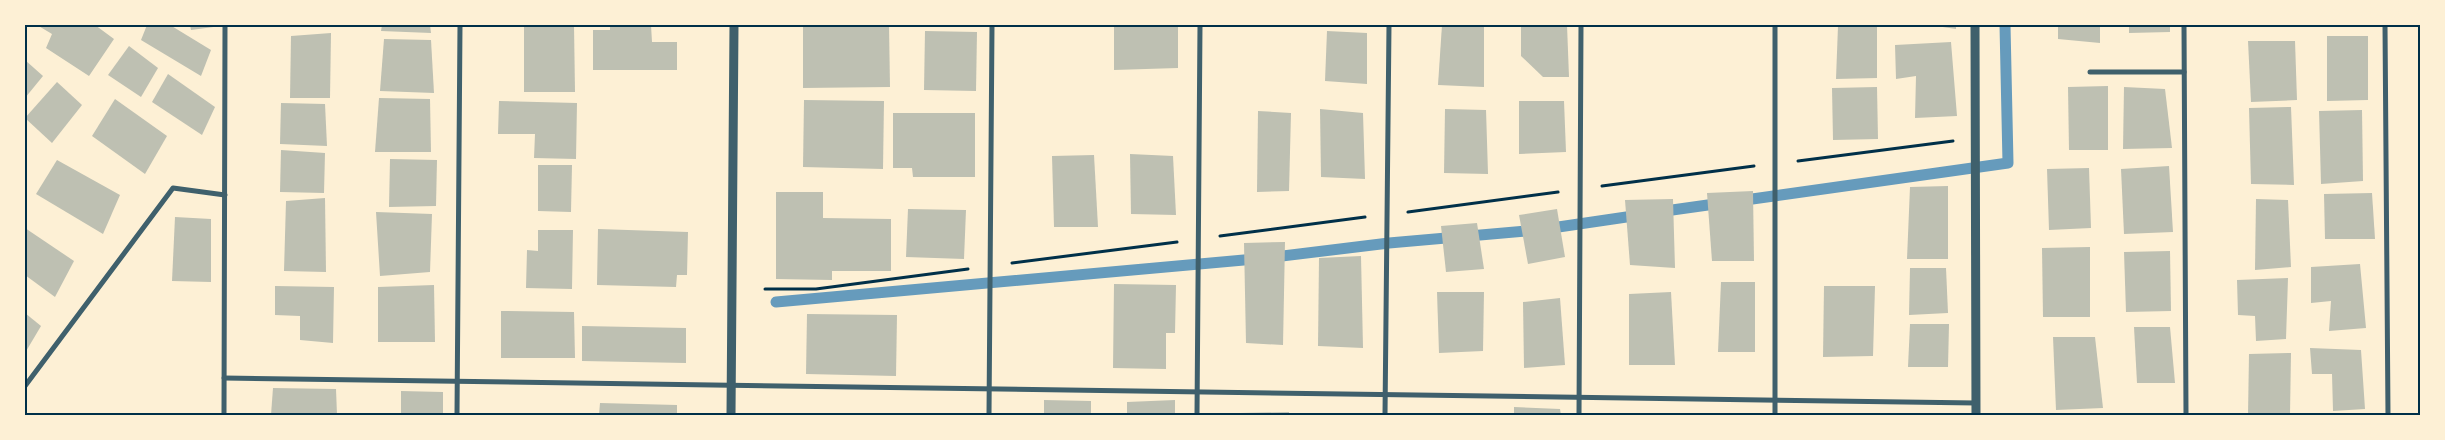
<svg xmlns="http://www.w3.org/2000/svg" width="2445" height="440" viewBox="0 0 2445 440" font-family="'Nunito Sans',sans-serif">
	<rect width="100%" height="100%" fill="#fdf0d5"/>
	<g fill="none" stroke-linecap="round" stroke-linejoin="round">
		<g stroke="#669bbc" stroke-width="11">
			<path d="M1738,201l270,-38 -3,-138"/>
			<path d="M1658,212l64,-9"/>
			<path d="M776,302l490,-44 123,-15 149,-13 102,-15"/>
		</g>
	</g>
	<g fill="#bec0b2">
		<path d="M37,25h58l19,14 -25,37 -43,-28 6,-14z"/>
		<path d="M147,25h23l41,25 -10,26 -60,-36z"/>
		<path d="M190,25h31v1l-30,4z"/>
		<path d="M382,25h48l1,8 -50,-2z"/>
		<path d="M524,25h50l1,67h-51z"/>
		<path d="M610,25h41l1,17h25v28h-84v-40h17z"/>
		<path d="M803,25h86l1,62 -87,1z"/>
		<path d="M1114,25h64v43l-64,2z"/>
		<path d="M1442,25h42v62l-46,-2z"/>
		<path d="M1521,25h46l2,52h-26l-22,-21z"/>
		<path d="M1936,25h20v4l-20,-3z"/>
		<path d="M2058,25h42v18l-42,-4z"/>
		<path d="M2129,25h41v7l-41,1z"/>
		<path d="M1838,26l39,1v51l-41,1z"/>
		<path d="M925,31l52,1 -1,59 -52,-1z"/>
		<path d="M1327,31l40,2v51l-42,-3z"/>
		<path d="M331,33l-1,65h-40l1,-62z"/>
		<path d="M2327,36h41v64l-41,1z"/>
		<path d="M384,39l47,1 3,53 -54,-2z"/>
		<path d="M2248,41h47l2,59 -46,2z"/>
		<path d="M1951,42l6,74 -42,2 1,-42 -20,3 -1,-34z"/>
		<path d="M129,46l29,22 -17,29 -33,-22z"/>
		<path d="M25,60l18,16 -18,22z"/>
		<path d="M168,74l47,33 -13,28 -50,-33z"/>
		<path d="M57,82l25,23 -30,38 -27,-25z"/>
		<path d="M2108,86v64h-39l-1,-63z"/>
		<path d="M1877,87l1,52 -45,1 -1,-52z"/>
		<path d="M2124,87l41,2 7,59 -49,1z"/>
		<path d="M379,98l51,1 1,53h-56z"/>
		<path d="M115,99l52,37 -22,38 -53,-38z"/>
		<path d="M804,100l80,1 -1,68 -80,-2z"/>
		<path d="M499,101l78,2 -1,56 -42,-1 1,-24h-37z"/>
		<path d="M1519,101h45l2,51 -47,2z"/>
		<path d="M281,103l44,1 2,42 -47,-2z"/>
		<path d="M2291,107l3,78 -43,-1 -2,-76z"/>
		<path d="M1320,109l43,4 2,66 -44,-2z"/>
		<path d="M1445,109l41,1 2,64 -44,-1z"/>
		<path d="M2362,110l1,71 -42,3 -2,-73z"/>
		<path d="M1258,111l33,2 -2,78 -32,1z"/>
		<path d="M893,113h82v64h-62l-1,-9h-19z"/>
		<path d="M281,150l44,3 -1,40 -44,-1z"/>
		<path d="M1130,154l43,2 3,59 -45,-1z"/>
		<path d="M1094,155l4,72h-44l-2,-71z"/>
		<path d="M390,159l47,1 -1,46 -47,1z"/>
		<path d="M57,160l63,35 -17,39 -67,-40z"/>
		<path d="M538,165h34l-1,47 -33,-1z"/>
		<path d="M2169,166l4,66 -49,2 -3,-65z"/>
		<path d="M2089,168l2,60 -42,2 -2,-61z"/>
		<path d="M1948,186v73h-41l3,-72z"/>
		<path d="M1753,191l1,70h-42l-5,-68z"/>
		<path d="M776,192h47v26l68,1v52h-59v9l-56,-1z"/>
		<path d="M2372,193l3,46h-50l-1,-45z"/>
		<path d="M325,198l1,74 -42,-1 2,-70z"/>
		<path d="M1673,199l2,69 -45,-3 -5,-65z"/>
		<path d="M2256,199l32,1 3,67 -36,3z"/>
		<path d="M908,209l58,1 -2,49 -58,-2z"/>
		<path d="M1557,209l8,48 -37,7 -9,-49z"/>
		<path d="M376,212l56,2 -2,58 -50,4z"/>
		<path d="M175,217l36,2v63l-39,-1z"/>
		<path d="M1477,223l7,46 -38,3 -5,-46z"/>
		<path d="M25,228l49,33 -19,36 -30,-22z"/>
		<path d="M598,229l90,3 -1,43h-10l-1,12 -79,-2z"/>
		<path d="M538,230h35l-1,59 -46,-1 1,-38 11,1z"/>
		<path d="M1285,242l-2,103 -37,-2 -2,-100z"/>
		<path d="M2090,247v70h-47l-1,-69z"/>
		<path d="M2170,251l1,60 -45,1 -2,-60z"/>
		<path d="M1361,256l2,92 -45,-2 1,-88z"/>
		<path d="M2360,264l6,64 -37,3 2,-30 -20,2v-36z"/>
		<path d="M1910,268h36l2,45 -39,2z"/>
		<path d="M2288,278l-2,61 -30,2 -1,-25 -17,-1 -1,-35z"/>
		<path d="M1721,282h34v70h-37z"/>
		<path d="M1114,284l62,1 -1,48h-9v36l-53,-1z"/>
		<path d="M434,285l1,57h-57v-55z"/>
		<path d="M275,286l59,1 -1,56 -33,-3v-24l-25,-1z"/>
		<path d="M1824,286h51l-2,70 -50,1z"/>
		<path d="M1437,292h47l-1,59 -44,2z"/>
		<path d="M1671,292l4,73h-46v-71z"/>
		<path d="M1560,298l5,67 -41,3 -1,-66z"/>
		<path d="M501,311l73,1 1,46h-74z"/>
		<path d="M25,313l16,13 -16,27z"/>
		<path d="M807,314l90,1 -1,61 -90,-2z"/>
		<path d="M1910,324h39l-1,43h-40z"/>
		<path d="M582,326l104,2v35l-104,-2z"/>
		<path d="M2134,327h36l5,56h-38z"/>
		<path d="M2053,337h42l8,71 -47,2z"/>
		<path d="M2310,348l51,2 4,59 -32,2 -1,-37h-20z"/>
		<path d="M2291,353l-1,61 -42,1 1,-61z"/>
		<path d="M273,388l63,1 1,26h-66z"/>
		<path d="M401,391l42,1v23h-42z"/>
		<path d="M1044,400l47,1v14h-47z"/>
		<path d="M1175,400v15h-48v-13z"/>
		<path d="M600,403l77,2v10h-78z"/>
		<path d="M1514,407l46,2 1,6h-47z"/>
		<path d="M1289,412v3h-49v-2z"/>
	</g>
	<g fill="none" stroke-linecap="round" stroke-linejoin="round">
		<g stroke="#003049" stroke-width="3">
			<path d="M1798,161l155,-20"/>
			<path d="M1602,186l152,-20"/>
			<path d="M1408,212l150,-20"/>
			<path d="M1220,236l145,-19"/>
			<path d="M1012,263l165,-21"/>
			<path d="M765,289h51l152,-20"/>
		</g>
		<g stroke="#3f606c" stroke-width="5">
			<path d="M1775,25v390"/>
			<path d="M2184,25l2,390"/>
			<path d="M2385,25l3,390"/>
			<path d="M2090,72h94"/>
			<path d="M224,378l1752,25"/>
			<path d="M25,386l148,-198 52,7"/>
			<path d="M224,415l1,-390"/>
			<path d="M457,415l3,-390"/>
			<path d="M989,415l3,-390"/>
			<path d="M1197,415l3,-390"/>
			<path d="M1385,415l4,-390"/>
			<path d="M1579,415l2,-390"/>
		</g>
		<g stroke="#3f606c" stroke-width="9">
			<path d="M1975,25l1,390"/>
			<path d="M731,415l3,-390"/>
		</g>
	</g>
	<rect width="2445" height="440" fill="none" stroke="#fdf0d5" stroke-width="52"/>
	<rect x="26" y="26" width="2393" height="388" fill="none" stroke="#003049" stroke-width="2"/>
</svg>
